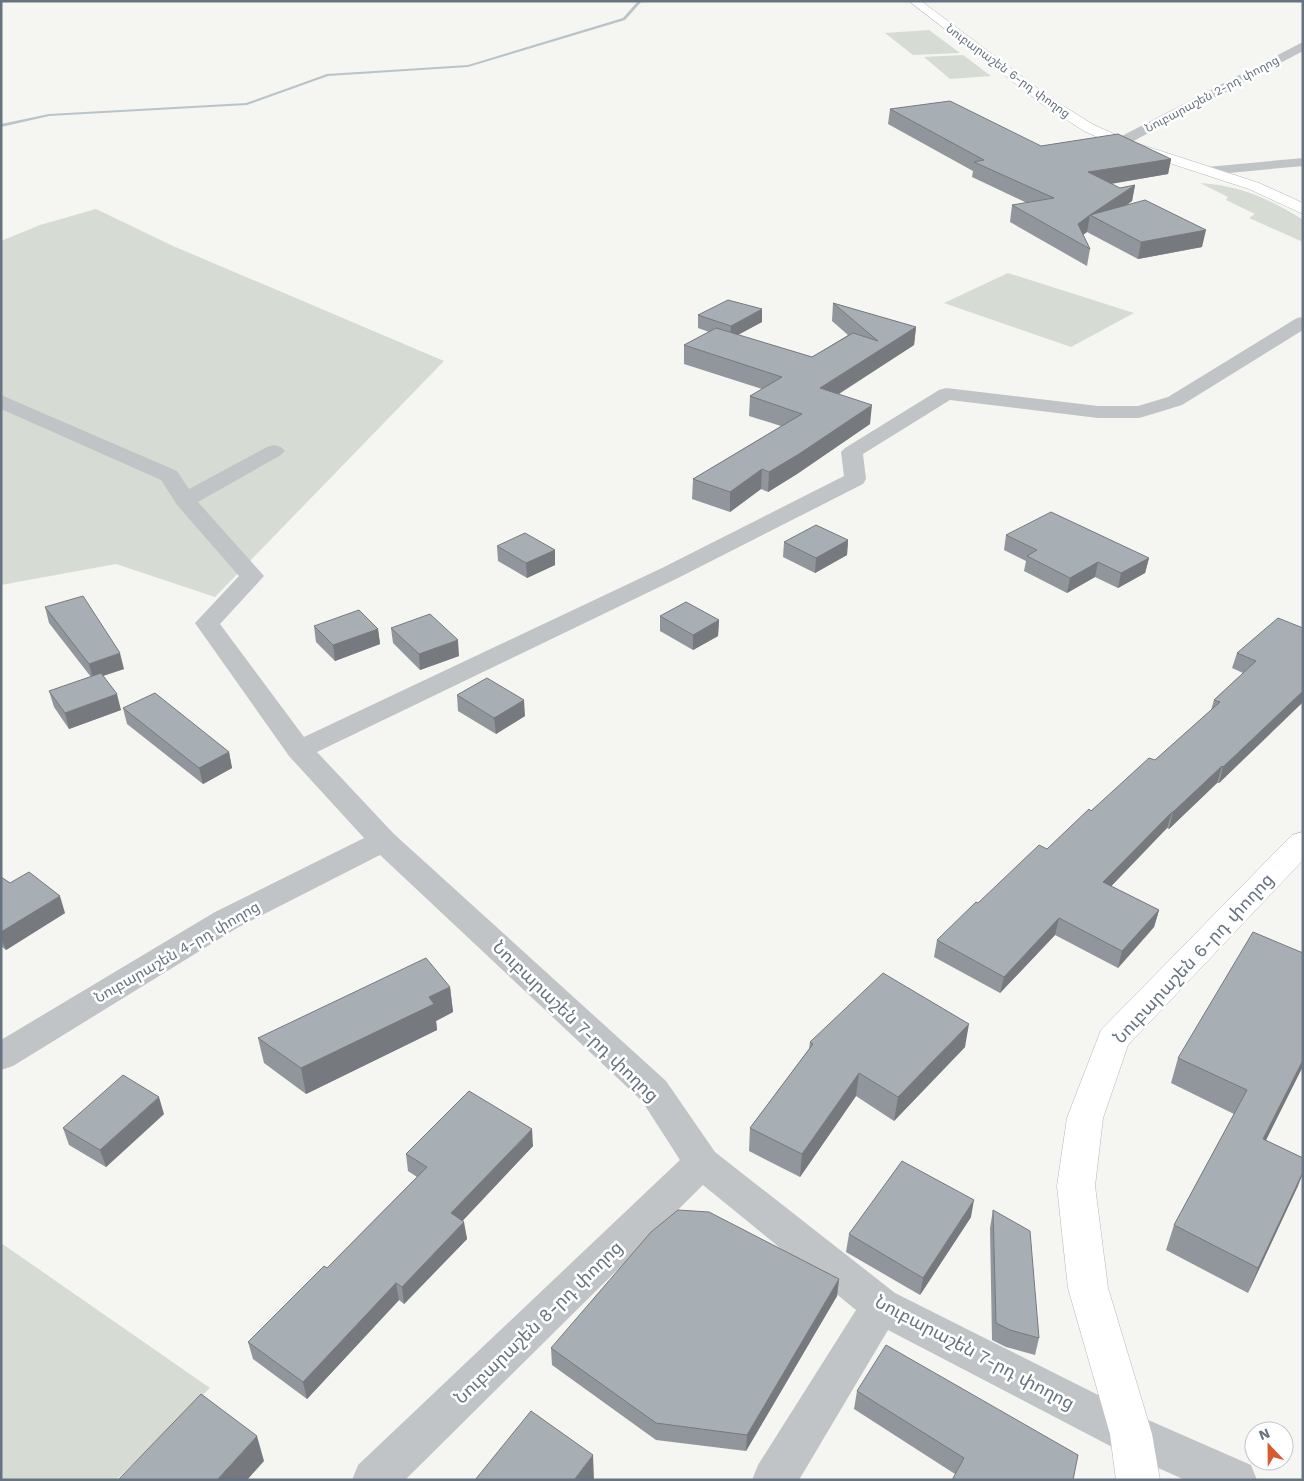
<svg xmlns="http://www.w3.org/2000/svg" width="1304" height="1481" viewBox="0 0 1304 1481" font-family="'Work Sans','Noto Sans Armenian',sans-serif">
	<rect width="100%" height="100%" fill="#f5f5f2"/>
	<g fill="#d6dcd3">
		<path d="M929,30l31,23 -47,2 -28,-22z"/>
		<path d="M963,55l28,21 -41,3 -26,-22z"/>
		<path d="M1200,183c41,3 68,15 103,37v22l-54,-24 6,-4 -29,-14 2,-3z"/>
		<path d="M96,209l77,37 271,115 -229,236 -99,-33 -115,21v-344l39,-16z"/>
		<path d="M1008,273l126,40 -63,34 -127,-44z"/>
		<path d="M1,1243l209,145 -94,92h-115z"/>
	</g>
	<g fill="none" stroke-linecap="round" stroke-linejoin="round">
		<path fill="#bac4c8" fill-rule="evenodd" d="M638,1h4l-17,19 -157,47 -140,9 -81,29 -198,11 -48,11v-3l48,-10 197,-11 81,-29 141,-9 155,-47z"/>
		<defs>
			<g id="major">
				<path d="M909,1h12l131,98 42,26 36,16 129,42 44,20v11l-54,-25 -129,-42 -36,-16 -42,-27z"/>
				<path d="M1303,832v28l-175,185 -25,73 -8,68 13,102 44,146 8,46h-44l-6,-46 -42,-146 -11,-102 10,-68 34,-88 191,-195z"/>
			</g>
		</defs>
		<use href="#major" stroke="#b4b7bb" stroke-width="1"/>
		<g fill="#c0c4c7" fill-rule="evenodd">
			<path d="M1303,42v9l-177,94h-10l-2,-3 2,-3z"/>
			<path d="M1303,158v8l-96,9 -5,-1 -2,-3 2,-3 5,-1z"/>
			<path d="M1303,317v13l-121,75 -36,11 -7,2h-41l-148,-18 -87,54 3,25 -3,5 -185,94 -361,174 77,82 272,247 49,71 180,141 251,126 105,46 6,15h-72l-69,-31 -228,-119 -89,150h-47l6,-15 98,-155 -153,-125 -298,295h-53l6,-15 322,-305 -38,-59 -262,-246 -143,73 -224,138 -12,4v-30l214,-128 149,-74 -75,-82 -94,-133 44,-47 -62,-71 -16,-25 -160,-71v-14l176,76 12,18 78,-42 7,-2 7,2 4,4 -4,4 -83,47 66,74 -44,48 84,113 358,-169 182,-92 -3,-24 4,-4 94,-58 7,-2 152,18h40l30,-9 129,-79z"/>
		</g>
		<use href="#major" fill="#fff" fill-rule="evenodd"/>
	</g>
	<g fill="#90969b">
		<path d="M890,109l151,37 130,13 -3,15 -57,10 9,4 15,-3 -3,16 -5,4 75,42 -64,12 -51,-27 -4,3 7,14 -3,17 -77,-44 2,-17 15,-2 -55,-26 1,-6 -85,-47z"/>
		<path d="M833,303l83,24 -2,18 -75,49 31,30 -73,50 -29,18 -7,-3 -31,23 -38,-13 1,-20 88,-53 -32,-10 1,-20 12,-7 -78,-25v-19l25,-13 -11,-4v-13l64,7 -24,13 74,22 36,-22 -16,-14z"/>
		<path d="M1006,535l143,23 -4,15 -27,15 -23,-11 -28,16 -43,-22 2,-10 -22,-11z"/>
		<path d="M848,540l-1,15 -32,18 -32,-16 1,-15z"/>
		<path d="M497,546l58,4v15l-28,13 -29,-17z"/>
		<path d="M45,607l79,62 -21,7 18,34 -52,19 -15,-22 -5,-16 42,-14 -42,-54z"/>
		<path d="M660,616l59,4 -1,16 -25,14 -33,-19z"/>
		<path d="M314,626l64,3 2,15 -45,17 -19,-19z"/>
		<path d="M391,628l68,28 -39,14 -27,-27z"/>
		<path d="M1303,628v74l-84,81h-2l-48,46 -2,-1 -56,58 48,24 -5,17 -36,41 -63,-33 -55,58 -66,-36 3,-17 110,-91 44,-38 64,-51 56,-50 3,-10 29,-27 -11,-5 5,-15z"/>
		<path d="M457,695l68,21 -29,18 -38,-23z"/>
		<path d="M123,708l106,44 3,16 -29,16 -76,-60z"/>
		<path d="M1,877l9,6 55,30 -59,37 -5,-4z"/>
		<path d="M1303,953v113l-37,74 37,18v16l-55,119 -82,-43 8,-25 60,-111 -63,-31 7,-25z"/>
		<path d="M450,987l3,25 -17,9 1,9 -131,64 -42,-31 -6,-25z"/>
		<path d="M810,1042l155,5 -71,74 -38,-25 -56,81 -51,-26 1,-23 59,-79z"/>
		<path d="M164,1114l-58,53 -37,-22 -6,-17z"/>
		<path d="M533,1146l-70,74 4,19 -63,65 -5,-4 -92,99 -54,-40 -5,-17 79,-74 90,-91 -9,-6 -2,-17z"/>
		<path d="M993,1210l46,128 -4,17 -29,-8 -14,-7 -2,-112z"/>
		<path d="M971,1217l-51,78 -74,-43 3,-18z"/>
		<path d="M839,1279l-2,17 -91,155 -90,-11 -104,-75 -1,-17z"/>
		<path d="M857,1391l216,89 -118,-6 -101,-65z"/>
	</g>
	<g fill="#767a7e">
		<path d="M1171,159l-3,15 -83,14 3,-16z"/>
		<path d="M1135,185l-3,16 -30,21 -12,-7z"/>
		<path d="M1090,215l-3,17 -12,8 3,-16z"/>
		<path d="M1206,230l-4,17 -64,12 3,-17z"/>
		<path d="M762,309v13l-32,17 1,-13z"/>
		<path d="M916,327l-2,18 -96,62 2,-19z"/>
		<path d="M872,405l-2,19 -73,50 -29,18 1,-20z"/>
		<path d="M762,469l-1,20 -31,23v-20z"/>
		<path d="M848,540l-1,15 -32,18 1,-15z"/>
		<path d="M555,550v15l-28,13 -1,-15z"/>
		<path d="M1149,558l-4,15 -27,15 3,-15z"/>
		<path d="M1098,562l-3,15 -28,16 3,-15z"/>
		<path d="M719,620l-1,16 -25,14v-15z"/>
		<path d="M378,629l2,15 -45,17 -2,-16z"/>
		<path d="M458,640l1,16 -39,14 -1,-16z"/>
		<path d="M120,653l4,16 -31,10 -4,-15z"/>
		<path d="M1303,691v11l-84,81 4,-16z"/>
		<path d="M117,694l4,16 -52,19 -4,-16z"/>
		<path d="M524,700l1,16 -29,18 -2,-16z"/>
		<path d="M229,752l3,16 -29,16 -4,-16z"/>
		<path d="M1222,766l-5,17 -48,46 4,-17z"/>
		<path d="M1172,812l-5,16 -68,71 4,-17z"/>
		<path d="M60,896l5,17 -59,37 -5,-12v-6z"/>
		<path d="M1159,910l-5,17 -36,41 4,-17z"/>
		<path d="M1059,918l-4,17 -55,58 4,-16z"/>
		<path d="M450,987l3,25 -17,9 1,9 -131,64 -5,-26 128,-71z"/>
		<path d="M969,1024l-4,23 -71,74 4,-24z"/>
		<path d="M1303,1060v6l-49,98 9,-25z"/>
		<path d="M859,1073l-3,23 -56,81 2,-23z"/>
		<path d="M159,1097l5,17 -58,53 -6,-17z"/>
		<path d="M532,1129l1,17 -79,84 -3,-17z"/>
		<path d="M1303,1172l-5,14 -50,107 10,-25z"/>
		<path d="M974,1200l-3,17 -51,78 3,-17z"/>
		<path d="M464,1222l3,17 -63,65 -2,-17z"/>
		<path d="M839,1279l-2,17 -91,155 1,-16z"/>
		<path d="M396,1283l3,17 -92,99 -4,-17z"/>
		<path d="M257,1436l7,25 -17,19h-30z"/>
		<path d="M593,1455l1,25h-20z"/>
	</g>
	<g fill="#a8afb4" stroke="#767a7e">
		<path d="M950,101l91,45 77,-12 53,25 -83,13 32,16 15,-3 -45,30 55,-15 61,30 -65,12 -51,-27 -12,9 12,25 -78,-44 42,-7 -80,-36 10,-2 -94,-51z"/>
		<path d="M728,300l34,9 -31,17 -33,-11z"/>
		<path d="M833,303l83,24 -96,61 52,17 -73,49 -30,18 -7,-3 -32,23 -37,-13 109,-65 -52,-18 32,-19 -98,-32 32,-17 96,29 41,-24 25,8z"/>
		<path d="M1051,512l98,46 -28,15 -23,-11 -28,16 -43,-22 10,-6 -31,-15z"/>
		<path d="M816,525l32,15 -32,18 -32,-16z"/>
		<path d="M525,533l30,17 -29,13 -29,-17z"/>
		<path d="M83,596l37,57 -31,11 -44,-57z"/>
		<path d="M686,602l33,18 -26,15 -33,-19z"/>
		<path d="M359,610l19,19 -45,16 -19,-19z"/>
		<path d="M430,614l28,26 -39,14 -28,-26z"/>
		<path d="M1278,618l25,10v63l-80,76 -1,-1 -49,46h-1l-69,70 56,28 -37,41 -63,-33 -55,59 -67,-37 39,-38 2,1 61,-58 8,4 42,-40 2,2 58,-53 6,2 65,-58 -6,-2 42,-39 -19,-8z"/>
		<path d="M101,673l16,21 -52,19 -16,-22z"/>
		<path d="M487,678l37,22 -30,18 -37,-23z"/>
		<path d="M155,693l74,59 -30,16 -76,-60z"/>
		<path d="M29,872l31,24 -59,36v-55l9,6z"/>
		<path d="M1253,932l50,21v107l-40,79 40,19v14l-45,96 -84,-43 73,-135 -69,-32z"/>
		<path d="M426,958l24,29 -21,10 5,7 -133,64 -43,-30z"/>
		<path d="M883,973l86,51 -71,73 -39,-24 -57,81 -52,-26 63,-84 -3,-2z"/>
		<path d="M123,1075l36,22 -59,53 -37,-22z"/>
		<path d="M469,1091l63,38 -81,84 13,9 -62,65 -6,-4 -93,99 -55,-40 76,-76 3,2 100,-101 -21,-13z"/>
		<path d="M902,1161l72,39 -51,78 -74,-44z"/>
		<path d="M678,1210l31,2 130,67 -92,156 -91,-12 -105,-75 100,-116z"/>
		<path d="M993,1210l37,21 9,107 -29,-8 -14,-7z"/>
		<path d="M886,1345l192,110 -5,25h-121l12,-22 -107,-67z"/>
		<path d="M201,1394l56,42 -40,44h-99z"/>
		<path d="M531,1411l62,44 -19,25h-99z"/>
	</g>
	<g text-anchor="middle" dominant-baseline="central" stroke-width="5" stroke-linejoin="round" paint-order="stroke">
		<g font-size="12" fill="#667481" stroke="#fff">
			<text transform="translate(1008 71) rotate(36)">Նուբարաշեն 6-րդ փողոց</text>
			<text transform="translate(1212 94) rotate(-28)">Նուբարաշեն 2-րդ փողոց</text>
		</g>
		<g font-size="15" fill="#667481" stroke="#fff">
			<text transform="translate(177 952) rotate(-30)">Նուբարաշեն 4-րդ փողոց</text>
		</g>
		<g font-size="18" fill="#667481" stroke="#fff">
			<text transform="translate(1193 958) rotate(-47)">Նուբարաշեն 6-րդ փողոց</text>
			<text transform="translate(576 1021) rotate(44)">Նուբարաշեն 7-րդ փողոց</text>
			<text transform="translate(538 1322) rotate(-44)">Նուբարաշեն 8-րդ փողոց</text>
			<text transform="translate(975 1352) rotate(28)">Նուբարաշեն 7-րդ փողոց</text>
		</g>
	</g>
	<rect width="1304" height="1481" fill="none" stroke="#667481" stroke-width="5"/>
	<g transform="translate(1269 1446) rotate(338)"><circle r="24" fill="#ffffff" stroke="#c2c7cd"/>
	<path d="M0-4L9 19L0 12L-9 19Z" fill="#d75b2f"/>
	<text y="-8" font-size="14" font-weight="bold" text-anchor="middle" fill="#667481">N</text>
	</g>
</svg>
